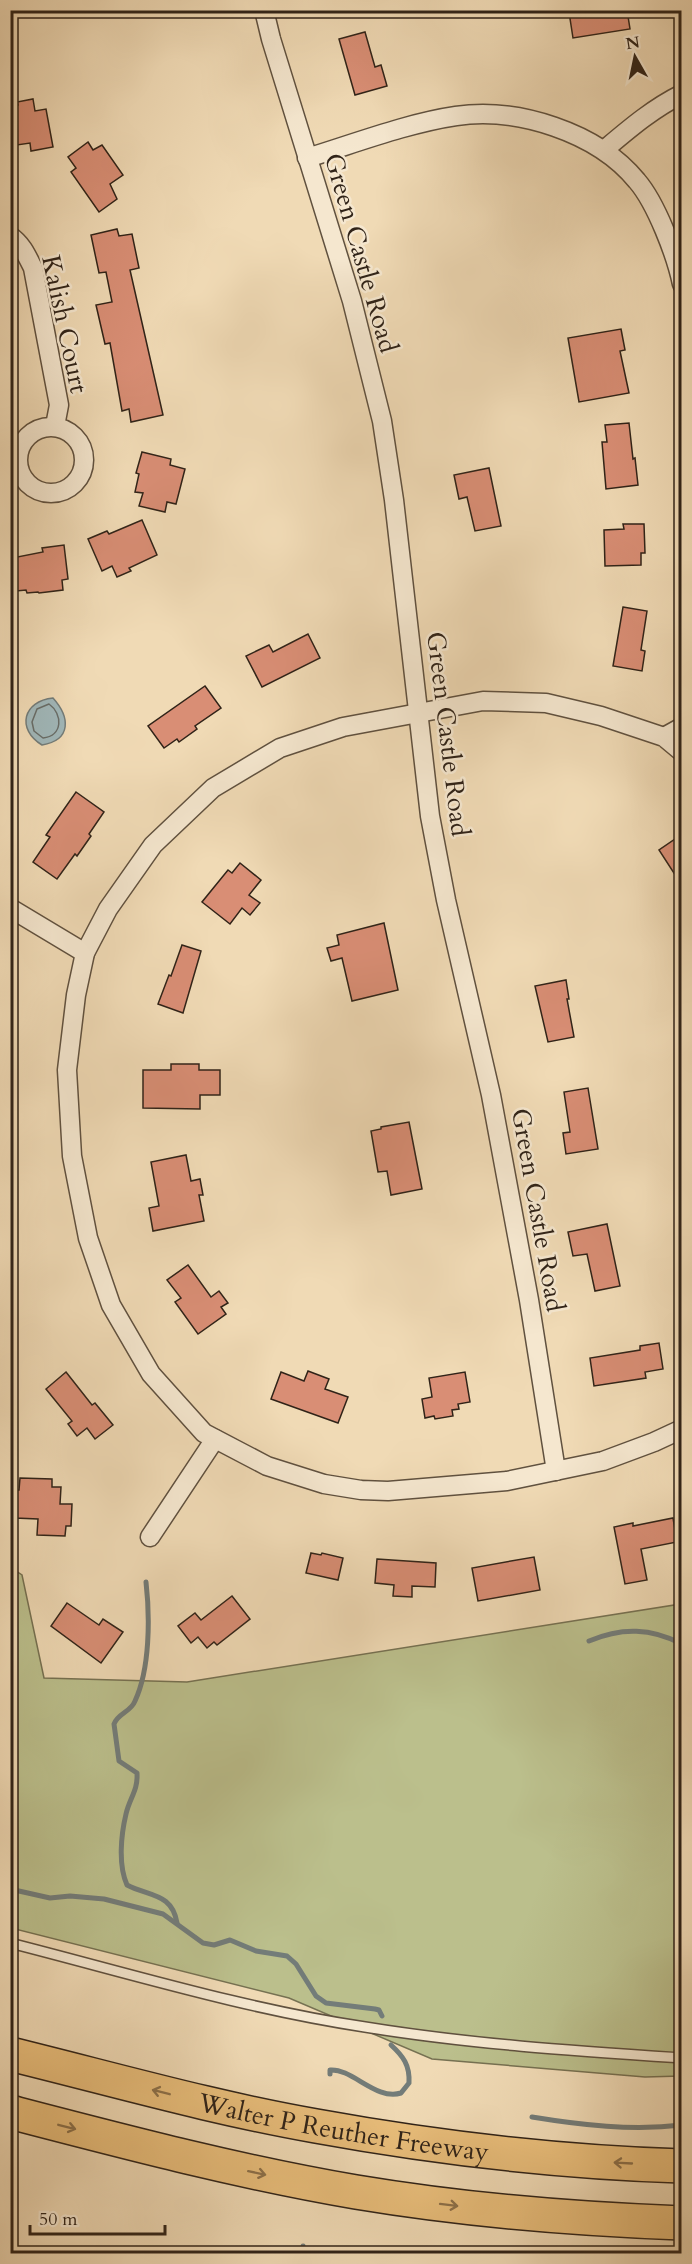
<svg xmlns="http://www.w3.org/2000/svg" width="692" height="2264" viewBox="0 0 692 2264" font-family="Cardo,serif">
	<rect width="100%" height="100%" fill="#f0dab5"/>
	<filter id="stains"><feTurbulence type="fractalNoise" baseFrequency=".00333" numOctaves="4"/><feColorMatrix values="0 0 0 0 .2 0 0 0 0 .09 0 0 0 0 .02 0 0 0 .5 -.17"/></filter>
	<radialGradient id="worn" r=".72"><stop offset=".6" stop-color="#630" stop-opacity="0"/><stop offset="1" stop-color="#630" stop-opacity=".3"/></radialGradient>
	<path fill="#bbbf8c" stroke="#767152" stroke-width="1.5" d="M10,1567l12,8 22,103 143,4 494,-78v472l-36,1 -213,-18 -143,-61 -278,-70z"/>
	<path fill="#a0b7b9" stroke="#737c79" stroke-width="1.5" d="M53,698c17,19 19,42 -11,47 -26,-16 -19,-44 11,-47z"/>
	<g fill="none" stroke-linecap="round" stroke-linejoin="round">
		<path stroke="#686d68" stroke-width="1.5" d="M49,704c14,10 14,32 -6,34l-9,-7 -2,-9 5,-13z"/>
		<g stroke="#737c79" stroke-width="5">
			<path d="M146,1582c4,35 4,87 -11,119 -4,11 -17,12 -21,23l5,37 18,12c1,18 -7,24 -11,41 -5,21 -8,51 1,71 23,12 45,8 50,38"/>
			<path d="M589,1641c33,-14 62,-13 93,3"/>
			<path d="M10,1889l40,9 20,-2 34,3 59,15 40,29 11,2 16,-5 26,11 31,5 9,8 20,32 10,7 49,6 4,1 3,6"/>
			<path d="M330,2074v-4c22,-2 46,31 71,23l8,-10c1,-18 -6,-27 -18,-38"/>
			<path d="M532,2117c49,8 100,14 150,8"/>
			<path d="M276,2254l5,-4 13,4"/>
			<path d="M302,2254l1,-8"/>
		</g>
	</g>
	<g fill="#d98e75" stroke="#302318" stroke-width="1.5">
		<path d="M581,10h46l3,19 -57,9 -4,-26z"/>
		<path d="M365,32l10,35 6,-2 6,21 -32,9 -16,-56z"/>
		<path d="M33,99l2,12 11,-2 7,38 -22,4 -1,-8 -20,3v-39l8,-2 -1,-3z"/>
		<path d="M88,142l5,8 9,-5 21,30 -13,9 7,15 -18,13 -28,-40 5,-4 -8,-11z"/>
		<path d="M117,229l2,7 13,-2 7,34 -9,2 33,145 -32,7 -2,-13 -7,2 -12,-68 -5,1 -9,-39 16,-3 -6,-30 -7,1 -8,-38z"/>
		<path d="M621,329l4,21 -5,1 9,42 -50,9 -11,-64z"/>
		<path d="M629,423l4,36 2,-1 3,27 -32,4 -4,-47h5l-2,-17z"/>
		<path d="M142,452l29,7 -1,6 15,4 -9,35 -9,-2 -2,10 -26,-6 4,-13 -8,-1 4,-18 -3,-1z"/>
		<path d="M489,468l12,58 -26,5 -8,-34 -8,2 -5,-24z"/>
		<path d="M142,520l15,35 -28,13 2,3 -14,6 -5,-11 -10,5 -14,-32 19,-8 2,3z"/>
		<path d="M623,524h21l1,29h-4v12l-36,1 -1,-36 20,-1z"/>
		<path d="M64,545l4,34 -6,1 1,10 -24,3 -1,-1 -11,1 -1,-3 -10,1 -4,-33 31,-6 -1,-4z"/>
		<path d="M623,607l24,4 -6,39 4,1 -3,20 -29,-5z"/>
		<path d="M308,634l12,24 -58,29 -16,-31 23,-11 4,7z"/>
		<path d="M205,686l16,22 -26,18 2,3 -18,13 -2,-3 -13,9 -16,-22z"/>
		<path d="M76,792l28,20 -15,22 2,2 -14,20 -2,-2 -18,25 -24,-17 17,-25 -4,-2z"/>
		<path d="M681,835v49l-22,-34z"/>
		<path d="M240,863l21,17 -12,15 11,8 -10,12 -8,-7 -12,16 -28,-22 26,-32 4,3z"/>
		<path d="M384,923l14,67 -46,11 -10,-43 -11,3 -4,-13 12,-3 -2,-10z"/>
		<path d="M182,945l19,6 -18,62 -25,-9 11,-29 2,1z"/>
		<path d="M566,980l3,19h-2l7,38 -26,5 -13,-56z"/>
		<path d="M171,1064h28v6h21v25h-20v14l-57,-1v-38h28z"/>
		<path d="M588,1088l10,61 -32,5 -3,-21 7,-1 -6,-40z"/>
		<path d="M409,1122l13,67 -31,6 -4,-24 -9,1 -7,-41 10,-2v-2z"/>
		<path d="M186,1155l5,26 9,-2 3,16h-4l5,26 -51,10 -4,-23 10,-2 -8,-44z"/>
		<path d="M607,1224l13,62 -25,5 -8,-37 -14,2 -5,-24z"/>
		<path d="M188,1265l23,32 8,-6 9,12 -7,4 5,7 -28,20 -23,-32 6,-4 -14,-18z"/>
		<path d="M659,1343l4,26 -18,3 1,6 -52,8 -4,-28 50,-8v-4z"/>
		<path d="M308,1371l21,8 -4,10 23,8 -10,26 -67,-24 10,-27 23,9z"/>
		<path d="M66,1372l26,33 3,-2 18,22 -18,14 -8,-11 -10,8 -9,-12 4,-3 -26,-32z"/>
		<path d="M465,1372l5,30 -12,2 1,5 -7,1 1,6 -18,3 -1,-3 -9,2 -3,-19 10,-2 -3,-19z"/>
		<path d="M20,1478l32,1v8h9l-1,17h12l-1,22h-5l-1,10 -28,-1 1,-16 -23,-1 1,-28h3z"/>
		<path d="M673,1518l4,24 -36,7 6,31 -22,4 -11,-57 19,-4v3z"/>
		<path d="M311,1553l10,2 1,-2 21,5 -5,22 -32,-7z"/>
		<path d="M534,1557l6,33 -62,11 -6,-33z"/>
		<path d="M377,1559l59,4 -1,24 -23,-1v11l-19,-1 1,-11 -19,-2z"/>
		<path d="M232,1596l18,23 -33,26 -3,-3 -7,6 -9,-11 -7,6 -13,-17 17,-13 6,7z"/>
		<path d="M67,1603l32,22 4,-6 20,13 -22,31 -50,-37z"/>
	</g>
	<g fill="none" stroke-linecap="round" stroke-linejoin="round">
		<defs>
			<path id="service" d="M10,1943c118,30 235,66 355,84 104,17 211,24 317,31"/>
			<g id="minor">
				<path d="M264,10l7,29 81,262 30,120 12,79 36,316 16,84 45,195 38,205 27,171"/>
				<path d="M604,150c25,-21 48,-41 78,-56"/>
				<path d="M307,158c46,-14 101,-35 149,-42 61,-9 141,16 181,65 19,22 39,74 45,103"/>
				<path d="M10,236c12,8 17,20 23,32l26,137 -4,21"/>
				<circle cx="51" cy="460" r="33"/>
				<path d="M664,737l18,-10"/>
				<path d="M682,752l-18,-15 -63,-21 -55,-13 -63,-2 -140,26 -63,21 -67,40 -60,57 -45,64 -23,44 -9,42 -9,75 5,86 16,82 23,67 40,69 53,59 63,33 57,18 37,6 27,1 119,-10 96,-20 51,-19 28,-13"/>
				<path d="M10,908l75,45"/>
				<path d="M150,1537l65,-98"/>
			</g>
			<g id="motorway">
				<path id="s1" d="M10,2054c102,25 203,54 306,72 121,22 243,36 366,40"/>
				<path d="M10,2112c115,30 229,60 346,80 108,18 217,27 326,31"/>
			</g>
		</defs>
		<use href="#service" stroke="#60513f" stroke-width="12"/>
		<use href="#minor" stroke="#60513f" stroke-width="21"/>
		<use href="#motorway" stroke="#302318" stroke-width="36"/>
		<use href="#service" stroke="#f5e7cf" stroke-width="9"/>
		<use href="#minor" stroke="#f5e7cf" stroke-width="18"/>
		<use href="#motorway" stroke="#e8bd7a" stroke-width="33"/>
	</g>
	<defs><path id="oneway-shaft" d="M-6 0H5M1.5-3L5.5 0L1.5 3" fill="none" stroke-width="1.6" stroke-linecap="round" stroke-linejoin="round" transform="scale(1.5)"/></defs>
	<g stroke="#8c7049">
		<use href="#oneway-shaft" transform="translate(161 2092) rotate(-166)"/>
		<use href="#oneway-shaft" transform="translate(67 2127) rotate(14)"/>
		<use href="#oneway-shaft" transform="translate(623 2163) rotate(-177)"/>
		<use href="#oneway-shaft" transform="translate(257 2173) rotate(12)"/>
		<use href="#oneway-shaft" transform="translate(449 2205) rotate(7)"/>
	</g>
	<g text-anchor="middle" dominant-baseline="central" stroke-width="5" stroke-linejoin="round" paint-order="stroke">
		<g font-size="26" fill="#302318" stroke="#f5e7cf">
			<text transform="translate(361 253) rotate(74)">Green Castle Road</text>
			<text transform="translate(65 324) rotate(78)">Kalish Court</text>
			<text transform="translate(448 734) rotate(83)">Green Castle Road</text>
			<text transform="translate(538 1210) rotate(80)">Green Castle Road</text>
			<text stroke="none"><textPath href="#s1" startOffset="342">Walter P Reuther Freeway</textPath></text>
		</g>
	</g>
	<rect width="692" height="2264" fill="none" stroke="#f0dab5" stroke-width="36"/>
	<rect x="12" y="12" width="668" height="2240" fill="none" stroke="#302318" stroke-width="3"/>
	<rect x="18" y="18" width="656" height="2228" fill="none" stroke="#302318" stroke-width="1.5"/>
	<g transform="translate(635 57) rotate(351)" stroke="#f5e7cf" stroke-width="4.5" paint-order="stroke">
	<path d="M0-4.5L10 22L0 15L-10 22Z" fill="#302318"/>
	<text y="-9" font-size="16" font-weight="bold" text-anchor="middle" fill="#302318">N</text>
	</g>
	<path d="M30 2225v9h135v-9" fill="none" stroke="#302318" stroke-width="3"/>
	<text x="39" y="2225" font-size="18" fill="#302318" stroke="#f5e7cf" stroke-width="4.5" paint-order="stroke">50 m</text>
	<rect width="100%" height="100%" filter="url(#stains)"/>
	<rect width="100%" height="100%" fill="url(#worn)"/>
</svg>
